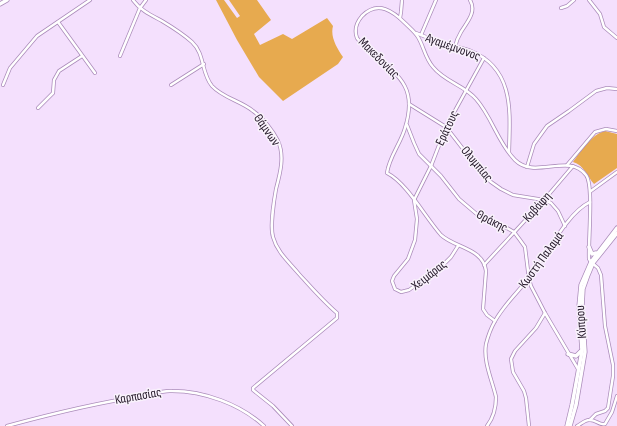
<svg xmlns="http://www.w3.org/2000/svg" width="617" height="426" viewBox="0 0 617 426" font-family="'Sofia Sans Condensed',sans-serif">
	<rect width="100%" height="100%" fill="#f4e0fd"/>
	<g fill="#e7aa4f">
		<path d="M216,0h8l13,18 3,-2 -11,-16h28l14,20 -17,14 6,11 23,-11 9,5 35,-21 6,8c-3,11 4,22 10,31l-5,7 -55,37 -24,-24 -22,-37z"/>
		<path d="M605,131l12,3v34l-23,16c-7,-8 -10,-19 -21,-22 8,-11 19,-28 32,-31z"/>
	</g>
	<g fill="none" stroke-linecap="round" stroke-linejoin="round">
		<defs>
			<g id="minor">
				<path d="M133,0c7,10 18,15 29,21 10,6 21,13 30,21 13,12 9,31 20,44 11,12 29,15 41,25 10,7 20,20 25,30 7,15 2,33 -2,48 -2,11 -6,38 -3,48 4,15 16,25 26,37 12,13 24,27 38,39v5l-84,70v2l20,16 19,20"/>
				<path d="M589,0l11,14 4,13 13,11"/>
				<path d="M561,8l6,-2 7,-6"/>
				<path d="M400,18l1,-6 1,-12"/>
				<path d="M58,22l37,51"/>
				<path d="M416,33c12,5 25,10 38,13 6,2 12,3 17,5 44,18 39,62 38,101"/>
				<path d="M421,35l15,-35"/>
				<path d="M455,47c1,-5 3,-10 6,-15 6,-10 16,-20 9,-32"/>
				<path d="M120,56l20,-48 6,-8"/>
				<path d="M3,85l7,-17 27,-32 53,-36"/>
				<path d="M171,85l33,-21"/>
				<path d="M409,104l37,23 35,45 10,10 10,7 12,6 31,5 7,3 7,8 7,15"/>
				<path d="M38,108l15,-15 1,-13 5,-9 23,-15"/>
				<path d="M407,125l7,18 5,11 22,22 18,23 20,17 10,6 18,6 7,4 6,8 5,7 4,32 2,7 14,27 33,56"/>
				<path d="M567,165l28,-33 11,-3 11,2"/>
				<path d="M527,167l7,-23 13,-18 22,-15 27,-20 11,-3 10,1"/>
				<path d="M591,191l26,-19"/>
				<path d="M458,246l-7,11 -10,10 -32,23 -8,2 -6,-3 -3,-8 2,-5 14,-17 7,-19 2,-21 -3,-19 17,-34 15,-39 38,-69"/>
				<path d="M484,265l60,-65 29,-34"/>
				<path d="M495,321l-8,-6 -4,-6 3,-38c-3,-23 -31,-23 -45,-36 -16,-18 -34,-52 -54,-62 2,-16 14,-30 18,-45 12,-38 -3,-50 -30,-73 -6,-5 -13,-10 -18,-17 -3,-8 -1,-15 5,-22 16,-16 31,-5 44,8 4,4 9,8 12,13 6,10 7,21 15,30 12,15 31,18 43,32 16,18 22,44 39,61 20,20 54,-8 71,15 8,10 2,67 3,84l2,3 7,6 3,7 4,51 8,39v11l-5,32 -3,3 -9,3 -6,6"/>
				<path d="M7,426c44,-12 89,-23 135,-30 10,-1 19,-6 30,-5 32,0 68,13 92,35"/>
				<path d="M487,426c7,-9 9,-18 9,-29 -4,-17 -13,-36 -10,-53 2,-8 5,-16 9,-23 10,-18 26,-32 38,-48 15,-20 34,-60 57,-71"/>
				<path d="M529,426l-3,-28 -2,-7 -11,-19 -2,-13 4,-8 21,-23 9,-15"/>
				<path d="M577,426c4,-2 8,-6 12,-6 7,-1 10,6 16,4l7,-12 5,-16"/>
			</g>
			<g id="major">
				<path d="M0,4l7,-4"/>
				<path d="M589,247l3,7 4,-1"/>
				<path d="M568,354l8,2 5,-5"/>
				<path d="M567,426l5,-21 10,-54 -3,-45 2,-21 10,-23 26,-34"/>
				<path d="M570,426l6,-21 9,-53 -3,-45 1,-18 5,-14 5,-12 24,-30"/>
			</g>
		</defs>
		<use href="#minor" stroke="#ab8cba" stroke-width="4"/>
		<use href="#major" stroke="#ab8cba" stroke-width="5"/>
		<use href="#minor" stroke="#fff" stroke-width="2.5"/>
		<use href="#major" stroke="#fff" stroke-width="3.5"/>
	</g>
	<g text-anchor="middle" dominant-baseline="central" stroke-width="3" stroke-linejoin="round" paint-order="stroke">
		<g font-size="13" fill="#221627" stroke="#f9f2fc">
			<text transform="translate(453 47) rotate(20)">Αγαμέμνονος</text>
			<text transform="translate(379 58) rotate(45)">Μακεδονίας</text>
			<text transform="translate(447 128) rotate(-65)">Εράτους</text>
			<text transform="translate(267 130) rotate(55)">Θάμνων</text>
			<text transform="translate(477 164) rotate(50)">Ολυμπίας</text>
			<text transform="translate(537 207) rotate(-48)">Καβάφη</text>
			<text transform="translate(492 221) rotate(27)">Θράκης</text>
			<text transform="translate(541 260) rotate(-54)">Κωστή Παλαμά</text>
			<text transform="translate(429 275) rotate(-38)">Χειμάρας</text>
			<text transform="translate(581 322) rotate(-94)">Κύπρου</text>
			<text transform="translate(138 396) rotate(-10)">Καρπασίας</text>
		</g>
	</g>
</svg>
